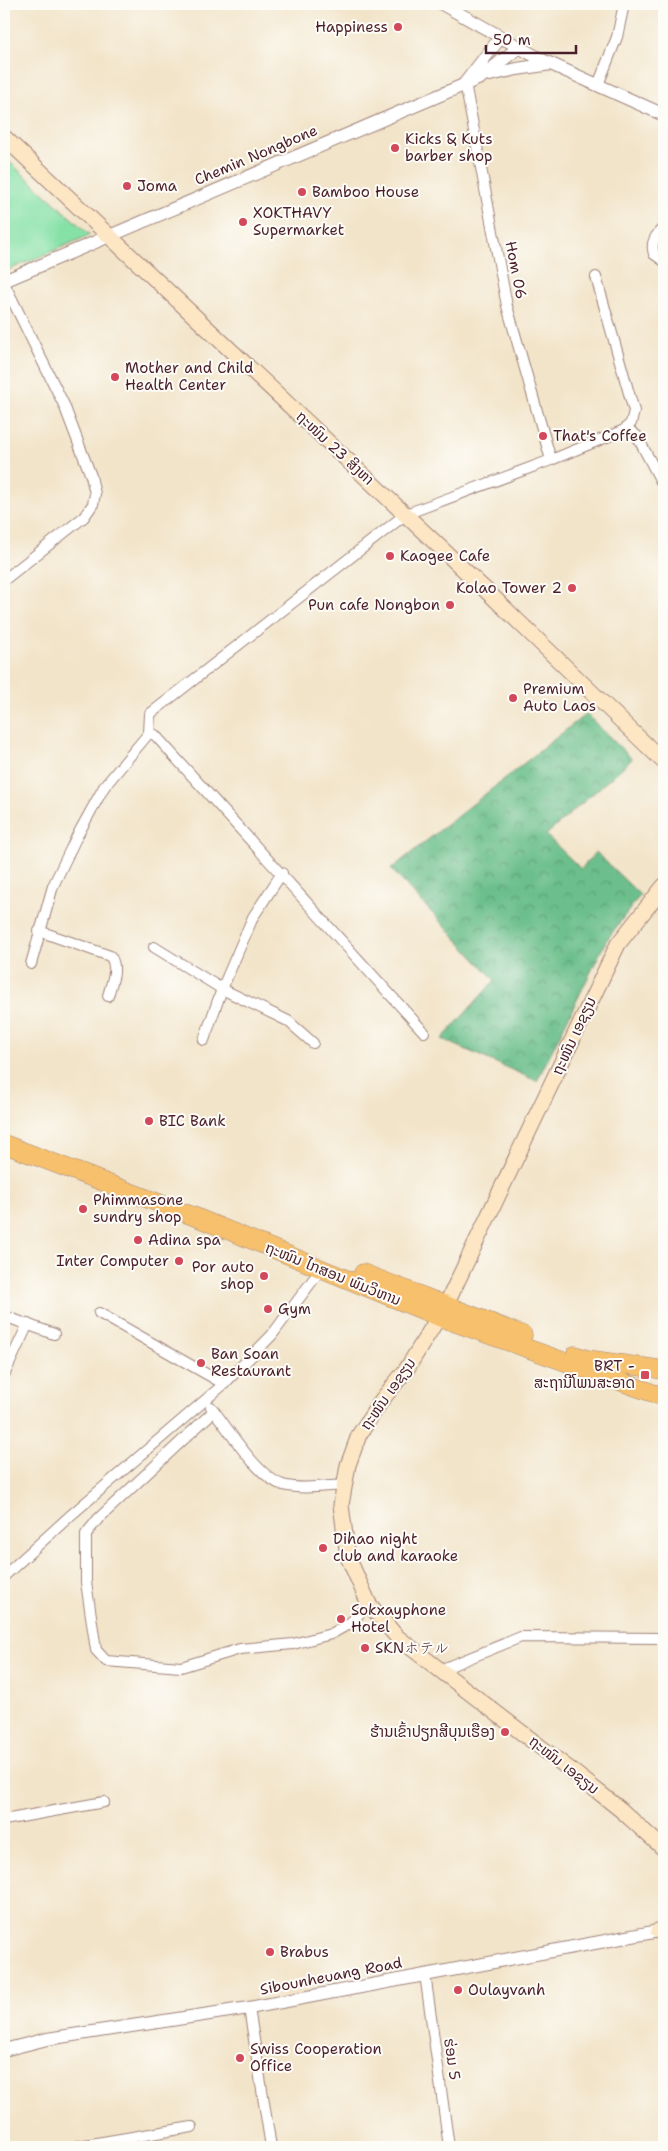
<svg xmlns="http://www.w3.org/2000/svg" width="668" height="2151" viewBox="0 0 668 2151" font-family="'Shantell Sans','Klee One','Noto Sans Lao',sans-serif">
	<defs>
		<pattern id="forest-crowns" width="20" height="18" patternUnits="userSpaceOnUse" patternTransform="scale(1.25)"><rect width="20" height="18" fill="#6cbf8c"/><path d="M2 6a3 3 0 1 1 6 0M12 15a3 3 0 1 1 6 0" fill="none" stroke="#5b9b73"/></pattern>
	</defs>
	<rect width="100%" height="100%" fill="#fdfcf7"/>
	<filter id="ink" filterUnits="userSpaceOnUse"><feTurbulence type="fractalNoise" baseFrequency=".02" numOctaves="2"/><feDisplacementMap in="SourceGraphic" scale="10" xChannelSelector="R" yChannelSelector="G"/><feConvolveMatrix kernelMatrix="1 2 1 2 8 2 1 2 1" color-interpolation-filters="sRGB"/></filter>
	<filter id="wash" filterUnits="userSpaceOnUse"><feTurbulence type="fractalNoise" baseFrequency=".0096" numOctaves="4" result="noise"/><feDisplacementMap in="SourceGraphic" scale="20" xChannelSelector="R" yChannelSelector="G"/><feGaussianBlur stdDeviation="1.12" result="paint"/><feColorMatrix in="noise" values="0 0 0 0 0 0 0 0 0 0 0 0 0 0 0 0 0 1.4 0 .05"/><feComposite in="paint" operator="in"/></filter>
	<g filter="url(#wash)">
		<rect width="100%" height="100%" fill="#f2e4c9"/>
		<path fill="#86e1a7" stroke="#688069" d="M4,157l86,78 -86,37z"/>
		<path fill="url(#forest-crowns)" stroke="#5b6f5c" d="M586,714l46,45 -86,76 35,34 15,-17 44,43 -34,46 -69,140 -95,-42 53,-59 -104,-111z"/>
	</g>
	<g filter="url(#ink)">
		<g fill="none" stroke-linecap="round" stroke-linejoin="round">
			<defs>
				<g id="minor">
					<path d="M465,83l42,223 44,154"/>
					<path d="M598,85l19,-48 7,-33"/>
					<path d="M664,227c-8,8 -14,15 -10,27l10,7"/>
					<path d="M4,283l60,122 27,71 4,18 -2,10 -9,13 -80,63"/>
					<path d="M624,430l6,1 7,5 27,51"/>
					<path d="M149,733l6,2 269,297"/>
					<path d="M39,931l71,25c9,11 1,28 -2,40"/>
					<path d="M154,947l68,42 66,32 25,22"/>
					<path d="M31,964l22,-78 23,-48 28,-51 45,-54 1,-19 256,-200 145,-54 73,-30 7,-7 3,-12 -38,-134"/>
					<path d="M204,1040l18,-51 31,-72 29,-44"/>
					<path d="M99,1313l125,71"/>
					<path d="M4,1316l50,18"/>
					<path d="M4,1375l24,-51"/>
					<path d="M211,1407c17,21 46,70 72,78 19,5 42,1 62,0"/>
					<path d="M214,1411l-116,108 -12,15v48l10,68 10,11 75,6 59,-18 53,-5 38,-10 18,-10 20,-20"/>
					<path d="M4,1576l67,-61 153,-131 48,-49 49,-66"/>
					<path d="M440,1670l81,-33 143,1"/>
					<path d="M4,1820l100,-18"/>
					<path d="M425,1974l24,173"/>
					<path d="M249,2008l22,139"/>
					<path d="M73,2147l119,-20"/>
				</g>
				<g id="tertiary">
					<path d="M442,4l100,56 122,55"/>
					<path d="M490,75l27,-6 34,-5"/>
					<path d="M465,83l35,-45"/>
					<path d="M4,281l476,-203 38,-30"/>
					<path d="M4,2050l43,-11 202,-31 415,-78"/>
				</g>
				<g id="secondary">
					<path d="M4,137l490,461 170,164"/>
					<path d="M664,886l-46,58 -172,361 -40,65 -25,31 -22,34 -11,30 -7,40 7,52 21,47 28,33 184,141 40,32 43,39"/>
					<path d="M658,1931l6,-3"/>
				</g>
				<g id="trunk">
					<path d="M4,1144l194,74 241,99 225,80"/>
					<path d="M363,1273l160,62"/>
					<path d="M575,1355l12,4 77,11"/>
				</g>
			</defs>
			<use href="#minor" stroke="#9e827a" stroke-width="12"/>
			<use href="#tertiary" stroke="#9e827a" stroke-width="14"/>
			<use href="#secondary" stroke="#9e827a" stroke-width="17"/>
			<use href="#trunk" stroke="#9e827a" stroke-width="19"/>
			<use href="#minor" stroke="#fff" stroke-width="10"/>
			<use href="#tertiary" stroke="#fff" stroke-width="12"/>
			<use href="#secondary" stroke="#fce6c4" stroke-width="15"/>
			<use href="#trunk" stroke="#f7c06c" stroke-width="18"/>
		</g>
	</g>
	<g fill="#d1495b" stroke="#fdfcf7" stroke-width="2">
		<circle cx="398" cy="27" r="5"/>
		<circle cx="395" cy="148" r="5"/>
		<circle cx="127" cy="186" r="5"/>
		<circle cx="302" cy="192" r="5"/>
		<circle cx="243" cy="222" r="5"/>
		<circle cx="115" cy="377" r="5"/>
		<circle cx="543" cy="436" r="5"/>
		<circle cx="390" cy="556" r="5"/>
		<circle cx="572" cy="588" r="5"/>
		<circle cx="450" cy="605" r="5"/>
		<circle cx="513" cy="698" r="5"/>
		<circle cx="149" cy="1121" r="5"/>
		<circle cx="83" cy="1209" r="5"/>
		<circle cx="138" cy="1240" r="5"/>
		<circle cx="179" cy="1261" r="5"/>
		<circle cx="264" cy="1276" r="5"/>
		<circle cx="268" cy="1309" r="5"/>
		<circle cx="201" cy="1363" r="5"/>
		<rect x="640" y="1370" width="10" height="10" rx="2.5"/>
		<circle cx="323" cy="1548" r="5"/>
		<circle cx="341" cy="1619" r="5"/>
		<circle cx="365" cy="1648" r="5"/>
		<circle cx="505" cy="1732" r="5"/>
		<circle cx="270" cy="1952" r="5"/>
		<circle cx="458" cy="1990" r="5"/>
		<circle cx="240" cy="2058" r="5"/>
	</g>
	<g text-anchor="middle" dominant-baseline="central" stroke-width="4" stroke-linejoin="round" paint-order="stroke">
		<g font-size="15" fill="#4a1f2b" stroke="#fdfcf7" text-anchor="start">
			<text x="388" y="27" text-anchor="end">Happiness</text>
			<text x="405" y="139">Kicks &amp; Kuts<tspan x="405" dy="17">barber shop</tspan></text>
			<text x="137" y="186">Joma</text>
			<text x="312" y="192">Bamboo House</text>
			<text x="253" y="213">XOKTHAVY<tspan x="253" dy="17">Supermarket</tspan></text>
			<text x="125" y="368">Mother and Child<tspan x="125" dy="17">Health Center</tspan></text>
			<text x="553" y="436">That's Coffee</text>
			<text x="400" y="556">Kaogee Cafe</text>
			<text x="562" y="588" text-anchor="end">Kolao Tower 2</text>
			<text x="440" y="605" text-anchor="end">Pun cafe Nongbon</text>
			<text x="523" y="689">Premium<tspan x="523" dy="17">Auto Laos</tspan></text>
			<text x="159" y="1121">BIC Bank</text>
			<text x="93" y="1200">Phimmasone<tspan x="93" dy="17">sundry shop</tspan></text>
			<text x="148" y="1240">Adina spa</text>
			<text x="169" y="1261" text-anchor="end">Inter Computer</text>
			<text x="254" y="1267" text-anchor="end">Por auto<tspan x="254" dy="17">shop</tspan></text>
			<text x="278" y="1309">Gym</text>
			<text x="211" y="1354">Ban Soan<tspan x="211" dy="17">Restaurant</tspan></text>
			<text x="635" y="1366" text-anchor="end">BRT -<tspan x="635" dy="17">ສະຖານີໂພນສະອາດ</tspan></text>
			<text x="333" y="1539">Dihao night<tspan x="333" dy="17">club and karaoke</tspan></text>
			<text x="351" y="1610">Sokxayphone<tspan x="351" dy="17">Hotel</tspan></text>
			<text x="375" y="1648">SKNホテル</text>
			<text x="495" y="1732" text-anchor="end">ຮ້ານເຂົ້າປຽກສີບຸນເຮືອງ</text>
			<text x="280" y="1952">Brabus</text>
			<text x="468" y="1990">Oulayvanh</text>
			<text x="250" y="2049">Swiss Cooperation<tspan x="250" dy="17">Office</tspan></text>
		</g>
		<g font-size="15" fill="#4a1f2b" stroke="#fdfcf7">
			<text transform="translate(256 155) rotate(-23)">Chemin Nongbone</text>
			<text transform="translate(516 270) rotate(79)">Hom 06</text>
			<text transform="translate(335 448) rotate(43)">ຖະໜົນ 23 ສິງຫາ</text>
			<text transform="translate(574 1036) rotate(-65)">ຖະໜົນ ເອຊຽນ</text>
			<text transform="translate(333 1274) rotate(22)">ຖະໜົນ ໄກສອນ ພົມວິຫານ</text>
			<text transform="translate(388 1394) rotate(-55)">ຖະໜົນ ເອຊຽນ</text>
			<text transform="translate(564 1765) rotate(38)">ຖະໜົນ ເອຊຽນ</text>
			<text transform="translate(331 1976) rotate(-11)">Sibounheuang Road</text>
			<text transform="translate(452 2059) rotate(82)">ຮ່ອມ 5</text>
		</g>
	</g>
	<rect width="668" height="2151" fill="none" stroke="#fdfcf7" stroke-width="20"/>
	<path d="M486 45v8h90v-8" fill="none" stroke="#4a1f2b" stroke-width="2.5"/>
	<text x="493" y="45" font-size="15" fill="#4a1f2b" stroke="#fdfcf7" stroke-width="4" paint-order="stroke">50 m</text>
</svg>
